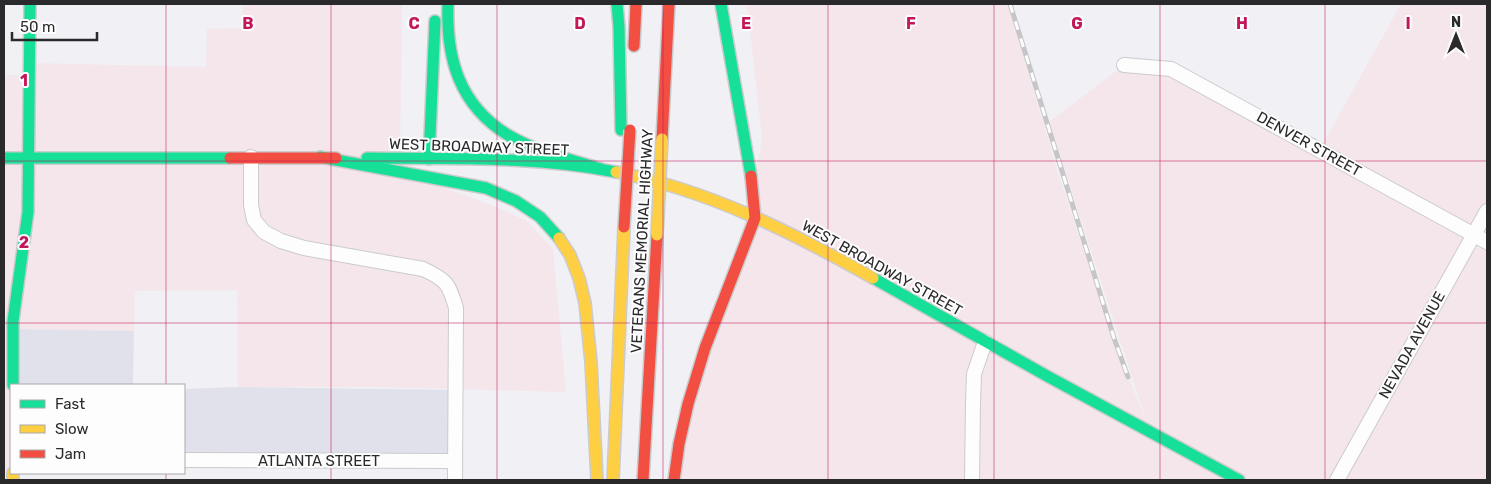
<svg xmlns="http://www.w3.org/2000/svg" width="1491" height="484" viewBox="0 0 1491 484" font-family="Rubik,sans-serif">
	<rect width="100%" height="100%" fill="#f0f0f5"/>
	<g fill="#f5e6eb">
		<path d="M243,4h159l-2,154 2,15 87,31 38,17 26,28 13,143 -191,-5h-137l-1,-97 -102,1 -1,40 -121,-2 -2,144 -7,7v-405h25v-12l177,4 1,-38 35,-1z"/>
		<path d="M747,4h261l50,169 59,177 30,73 -98,-301 75,-57 47,4 149,80 81,-145h86v476h-813l79,-290 9,-51z"/>
	</g>
	<g fill="#e0e1eb">
		<path d="M13,329l121,2 -1,54h-120z"/>
		<path d="M238,387l217,3v71l-271,-1v-71z"/>
	</g>
	<g fill="none" stroke-linecap="round" stroke-linejoin="round">
		<defs>
			<g id="street">
				<path d="M1124,65l47,4 316,173"/>
				<path d="M251,157v48l3,15 10,12 17,9 23,7 119,21c24,11 26,15 33,39l-1,172"/>
				<path d="M184,460l271,1"/>
				<path d="M972,480l1,-77 1,-29 11,-32"/>
				<path d="M1337,480l150,-269"/>
			</g>
			<g id="fast">
				<path d="M448,4c-2,54 11,101 60,131 28,17 62,24 93,34"/>
				<path d="M617,4l2,23 2,103"/>
				<path d="M721,4l30,172"/>
				<path d="M320,157l166,31 30,13 24,16 19,21"/>
				<path d="M4,158h226"/>
				<path d="M367,158c83,1 167,-2 249,14"/>
				<path d="M429,159l6,-138"/>
				<path d="M873,278l174,98 192,104"/>
				<path d="M13,385v-64l15,-109 2,-208"/>
			</g>
			<g id="slow">
				<path d="M616,172c92,18 176,60 257,106"/>
				<path d="M559,238l11,17 9,23 6,25 6,59 6,118"/>
				<path d="M13,473v7"/>
				<path d="M613,480l11,-253"/>
			</g>
			<g id="jam">
				<path d="M634,46l2,-42"/>
				<path d="M662,139l7,-135"/>
				<path d="M230,158h106"/>
				<path d="M643,480l14,-245"/>
				<path d="M674,480l5,-36 9,-40 17,-56 50,-130 -4,-42"/>
			</g>
		</defs>
		<use href="#street" stroke="#cbcbce" stroke-width="16"/>
		<use href="#fast" stroke="#cbcbce" stroke-width="14"/>
		<use href="#slow" stroke="#cbcbce" stroke-width="14"/>
		<use href="#jam" stroke="#cbcbce" stroke-width="14"/>
		<use href="#street" stroke="#fdfdfe" stroke-width="14"/>
		<use href="#fast" stroke="#16e098" stroke-width="11"/>
		<use href="#slow" stroke="#ffcf43" stroke-width="11"/>
		<use href="#jam" stroke="#f24e42" stroke-width="11"/>
		<defs>
			<path id="rail" d="M1010,4l104,334 14,39"/>
		</defs>
		<use href="#rail" stroke="#c6c6c8" stroke-width="5"/>
		<use href="#rail" stroke="#fdfdfe" stroke-width="3" stroke-dasharray="9" stroke-linecap="butt"/>
		<defs>
			<path id="slow-bridge" d="M657,235l5,-96"/>
			<path id="jam-bridge" d="M624,227l6,-97"/>
		</defs>
		<use href="#slow-bridge" stroke="#cbcbcd" stroke-width="14" stroke-linecap="butt"/>
		<use href="#jam-bridge" stroke="#cbcbcd" stroke-width="14" stroke-linecap="butt"/>
		<use href="#slow-bridge" stroke="#ffcf43" stroke-width="11"/>
		<use href="#jam-bridge" stroke="#f24e42" stroke-width="11"/>
	</g>
	<path fill="none" stroke="#c2185b" stroke-width="1" stroke-opacity="0.55" d="M166,4v381M331,4v476M497,4v476M663,4v476M828,4v476M994,4v476M1160,4v476M1325,4v476M4,161h1483M4,323h1483M166,473v7"/>
	<g text-anchor="middle" dominant-baseline="central" stroke-width="4" stroke-linejoin="round" paint-order="stroke">
		<g font-size="15" fill="#2a2a2d" stroke="#fdfdfe">
			<text transform="translate(1309 144) rotate(29)">DENVER STREET</text>
			<text transform="translate(479 147) rotate(2)">WEST BROADWAY STREET</text>
			<text transform="translate(642 241) rotate(-87)">VETERANS MEMORIAL HIGHWAY</text>
			<text transform="translate(882 268) rotate(29)">WEST BROADWAY STREET</text>
			<text transform="translate(1412 345) rotate(-61)">NEVADA AVENUE</text>
			<text x="319" y="461">ATLANTA STREET</text>
		</g>
	</g>
	<g font-size="16" text-anchor="middle" font-weight="bold" fill="#c2185b" stroke="#fdfdfe" stroke-width="4" stroke-linejoin="round" paint-order="stroke">
		<text x="248" y="29">B</text>
		<text x="414" y="29">C</text>
		<text x="580" y="29">D</text>
		<text x="746" y="29">E</text>
		<text x="911" y="29">F</text>
		<text x="1077" y="29">G</text>
		<text x="1242" y="29">H</text>
		<text x="1408" y="29">I</text>
		<text x="24" y="86">1</text>
		<text x="24" y="248">2</text>
	</g>
	<rect width="1491" height="484" fill="none" stroke="#2a2a2d" stroke-width="10"/>
	<rect x="10" y="384" width="175" height="90" fill="#fdfdfe" stroke="#a9a9aa"/>
	<rect x="20" y="400" width="25" height="8" fill="#16e098" stroke="#a9a9aa"/>
	<text x="55" y="409" font-size="15" fill="#2a2a2d">Fast</text>
	<rect x="20" y="425" width="25" height="8" fill="#ffcf43" stroke="#a9a9aa"/>
	<text x="55" y="434" font-size="15" fill="#2a2a2d">Slow</text>
	<rect x="20" y="450" width="25" height="8" fill="#f24e42" stroke="#a9a9aa"/>
	<text x="55" y="459" font-size="15" fill="#2a2a2d">Jam</text>
	<g transform="translate(1456 35)" stroke="#fdfdfe" stroke-width="4" paint-order="stroke">
	<path d="M0-4L9 19L0 12L-9 19Z" fill="#2a2a2d"/>
	<text y="-8" font-size="14" font-weight="bold" text-anchor="middle" fill="#2a2a2d">N</text>
	</g>
	<path d="M12 32v8h85v-8" fill="none" stroke="#2a2a2d" stroke-width="2.5"/>
	<text x="20" y="32" font-size="15" fill="#2a2a2d" stroke="#fdfdfe" stroke-width="4" paint-order="stroke">50 m</text>
</svg>
